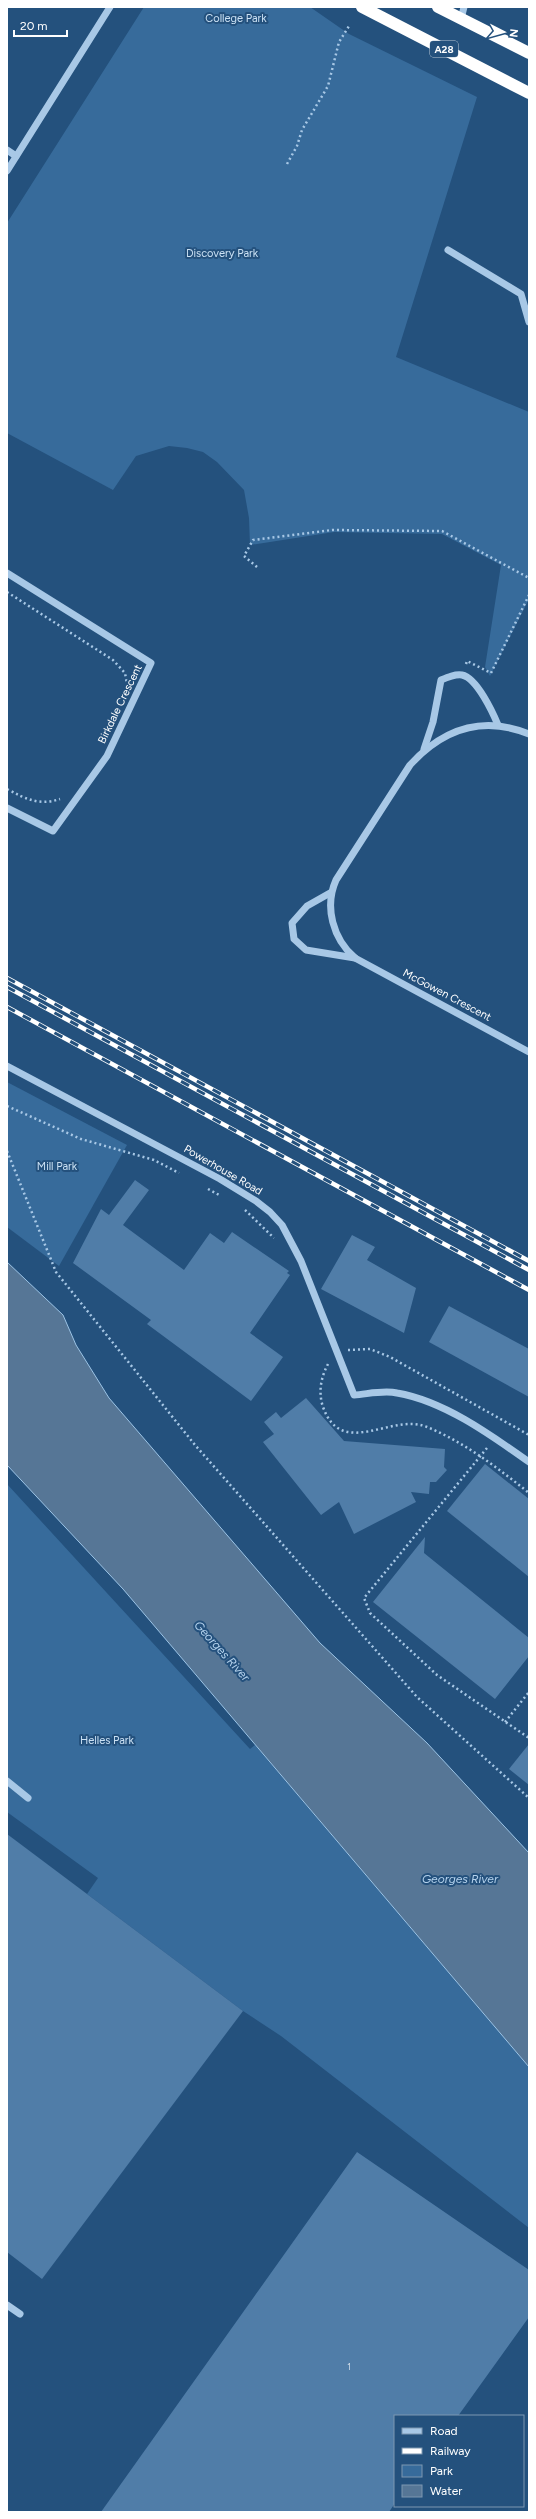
<svg xmlns="http://www.w3.org/2000/svg" width="536" height="2519" viewBox="0 0 536 2519" font-family="Figtree,sans-serif">
	<rect width="100%" height="100%" fill="#24517d"/>
	<g fill="#376b9b">
		<path d="M144,7h166l39,27 128,63 -81,260 133,55v187l-39,77 -5,-9 16,-102 -59,-31 -108,-2 -84,13 -1,-27 -5,-28 -27,-28 -14,-10 -16,-4 -18,-2 -33,10 -23,34 -106,-57v-210z"/>
		<path d="M7,1082l120,63 -68,121 -52,-39z"/>
		<path d="M7,1484l243,265 5,-4 274,322v161l-248,-192 -38,-25 -156,-117 11,-16 -91,-66z"/>
	</g>
	<path fill="#567696" stroke="#9cc4e6" d="M7,1262l56,53 13,30 33,53 211,245 107,100 102,110v214l-406,-478 -116,-124z"/>
	<g fill="#507da8">
		<path d="M135,1180l14,10 -26,35 61,45 26,-37 14,10 8,-11 57,39 -2,2 3,2 -40,58 33,24 -32,44 -104,-77 4,-4 -78,-57 28,-54 8,6z"/>
		<path d="M352,1235l23,12 -8,13 49,28 -12,45 -83,-44z"/>
		<path d="M449,1306l80,43v48l-100,-55z"/>
		<path d="M306,1398l38,43 101,8 -1,18 3,3 -11,12h-6l-1,12 -18,-2 5,10 -62,32 -15,-32 -18,13 -58,-73 11,-8 -10,-12 12,-10 5,6z"/>
		<path d="M485,1464l44,35v78l-82,-66z"/>
		<path d="M425,1537l-1,16 105,85v18l-34,43 -122,-97z"/>
		<path d="M529,1744v41l-20,-16z"/>
		<path d="M7,1834l236,177 -201,268 -35,-27z"/>
		<path d="M357,2152l172,118v47l-71,99h-63v87l-6,9h-288z"/>
	</g>
	<g fill="none" stroke-linecap="round" stroke-linejoin="round">
		<g stroke="#a8c8e6" stroke-width="2.5" stroke-dasharray="2 3" stroke-linecap="butt">
			<path d="M287,164l10,-18 5,-16 26,-44 11,-44 10,-16"/>
			<path d="M257,567l-13,-11 9,-16 79,-10 110,1 87,47"/>
			<path d="M7,592l106,68 12,13 2,11"/>
			<path d="M466,664l1,-3 24,12 38,-78"/>
			<path d="M7,789c19,10 32,17 53,10"/>
			<path d="M7,1106l74,33 73,21 25,13"/>
			<path d="M7,1151l49,121 139,173 222,252 112,101"/>
			<path d="M208,1189l13,7"/>
			<path d="M245,1210l29,28"/>
			<path d="M348,1350l22,-1 20,8 139,78"/>
			<path d="M328,1364c-7,13 -10,28 -5,43 19,53 69,5 104,20 37,15 71,41 102,66"/>
			<path d="M487,1448l-123,150 6,15 67,62 92,63"/>
			<path d="M505,1722l24,-30"/>
		</g>
		<g stroke="#a8c8e6" stroke-width="7">
			<path d="M461,19l3,-12"/>
			<path d="M7,150l9,6"/>
			<path d="M7,171l103,-164"/>
			<path d="M448,250l73,44 8,28"/>
			<path d="M7,573l144,90 -44,93 -54,75 -46,-23"/>
			<path d="M529,734c-47,-19 -86,-5 -119,31l-74,115c-12,27 -3,59 19,78l174,94"/>
			<path d="M424,749l9,-27 8,-42c7,-3 14,-6 21,-5 15,3 31,38 36,50"/>
			<path d="M330,893l-23,13 -15,17 2,16 12,11 49,8"/>
			<path d="M7,1066l213,113 36,22 14,11 12,13 19,36 53,134c14,-1 30,-5 43,-2 47,8 94,42 132,69"/>
			<path d="M7,1781l21,17"/>
			<path d="M7,2305l13,9"/>
		</g>
		<g stroke="#fff" stroke-width="12">
			<path d="M362,7l167,86"/>
			<path d="M438,7l91,46"/>
		</g>
		<defs>
			<g id="rail">
				<path d="M7,978l522,283"/>
				<path d="M7,987l522,283"/>
				<path d="M7,1007l522,283"/>
			</g>
		</defs>
		<use href="#rail" stroke="#fff" stroke-width="4.5"/>
		<use href="#rail" stroke="#24517d" stroke-width="3" stroke-dasharray="9" stroke-linecap="butt"/>
	</g>
	<g text-anchor="middle" dominant-baseline="central" stroke-width="4" stroke-linejoin="round" paint-order="stroke">
		<g font-size="9" fill="#d3dee9">
			<text x="349" y="2366">1</text>
		</g>
		<rect fill="#24517d" stroke="#bdcbd8" stroke-width="1" x="430" y="41" width="28" height="16" rx="3"/>
		<g font-size="10" font-weight="bold" fill="#fff">
			<text x="444" y="49">A28</text>
		</g>
		<g font-size="11" fill="#cbe1f4" stroke="#24517d">
			<text x="236" y="18">College Park</text>
			<text x="222" y="253">Discovery Park</text>
			<text x="57" y="1166">Mill Park</text>
			<text x="107" y="1740">Helles Park</text>
		</g>
		<g font-size="11" fill="#fff" stroke="#24517d">
			<text transform="translate(120 704) rotate(-64)">Birkdale Crescent</text>
			<text transform="translate(447 995) rotate(28)">McGowen Crescent</text>
			<text transform="translate(223 1170) rotate(30)">Powerhouse Road</text>
		</g>
		<g font-size="12" font-style="italic" fill="#b4d2ed" stroke="#24517d">
			<text transform="translate(222 1651) rotate(48)">Georges River</text>
			<text x="460" y="1879">Georges River</text>
		</g>
	</g>
	<rect width="536" height="2519" fill="none" stroke="#ffffff" stroke-width="16"/>
	<rect x="394" y="2415" width="130" height="92" fill="#24517d" stroke="#7c97b1"/>
	<rect x="402" y="2428" width="20" height="6" fill="#a8c8e6" stroke="#7c97b1"/>
	<text x="430" y="2435" font-size="12" fill="#ffffff">Road</text>
	<rect x="402" y="2448" width="20" height="6" fill="#ffffff" stroke="#7c97b1"/>
	<text x="430" y="2455" font-size="12" fill="#ffffff">Railway</text>
	<rect x="402" y="2465" width="20" height="12" fill="#376b9b" stroke="#7c97b1"/>
	<text x="430" y="2475" font-size="12" fill="#ffffff">Park</text>
	<rect x="402" y="2485" width="20" height="12" fill="#567696" stroke="#7c97b1"/>
	<text x="430" y="2495" font-size="12" fill="#ffffff">Water</text>
	<g transform="translate(504 32) rotate(96)" stroke="#24517d" stroke-width="3" paint-order="stroke">
	<path d="M0-3L7 15L0 10L-7 15Z" fill="#ffffff"/>
	<text y="-6" font-size="11" font-weight="bold" text-anchor="middle" fill="#ffffff">N</text>
	</g>
	<path d="M14 30v6h53v-6" fill="none" stroke="#ffffff" stroke-width="2"/>
	<text x="20" y="30" font-size="12" fill="#ffffff" stroke="#24517d" stroke-width="3" paint-order="stroke">20 m</text>
</svg>
